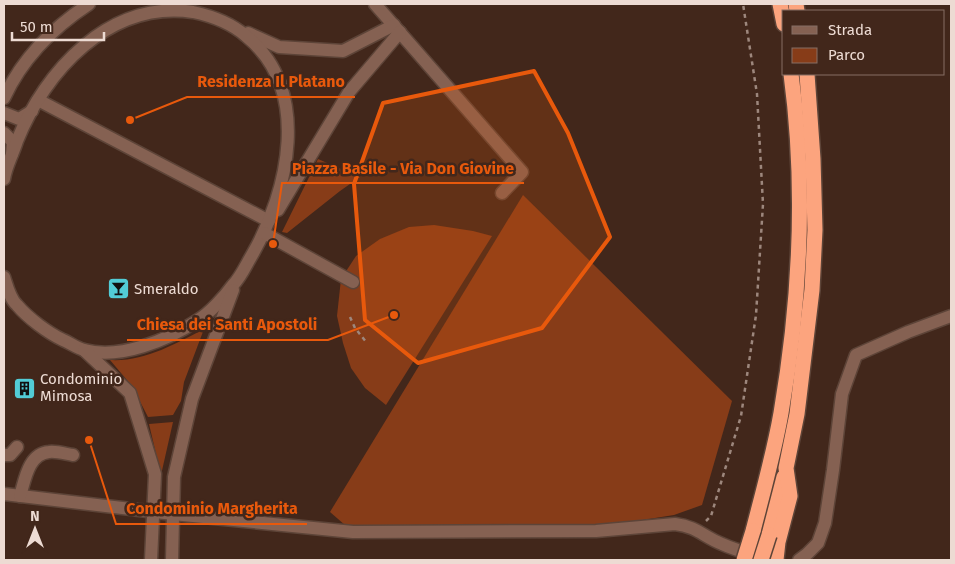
<svg xmlns="http://www.w3.org/2000/svg" width="955" height="564" viewBox="0 0 955 564" font-family="'Fira Sans',sans-serif">
	<rect width="100%" height="100%" fill="#42271b"/>
	<g fill="#873c18">
		<path d="M318,159l42,18 -20,14 -53,42 -5,-1z"/>
		<path d="M523,195l209,206 -30,104 -28,10 -101,16 -220,1 -23,-20z"/>
		<path d="M434,225l39,6 19,5 -106,169 -21,-17 -14,-20 -8,-25 -6,-27 4,-37 15,-23 24,-17 29,-12z"/>
		<path d="M204,329l-20,53 -3,19 -8,14 -25,2 -16,-31 -22,-26c34,2 65,-16 94,-31z"/>
		<path d="M173,422l-12,53 -12,-51z"/>
	</g>
	<g fill="none" stroke-linecap="round" stroke-linejoin="round">
		<defs>
			<g id="minor">
				<path d="M375,4l147,168 -20,21"/>
				<path d="M248,33l31,14 64,4 51,-26"/>
				<path d="M4,98c18,-39 50,-71 85,-94"/>
				<path d="M38,100l231,121"/>
				<path d="M4,113l15,6 13,-8"/>
				<path d="M4,133l9,9 -1,12"/>
				<path d="M4,179c2,-13 9,-25 13,-38 28,-70 92,-141 176,-129 19,4 38,11 53,24 66,53 43,155 6,219 -6,10 -11,22 -19,30 -8,11 -23,28 -35,35 -30,20 -78,40 -114,30 -7,-2 -14,-7 -21,-10 -15,-7 -35,-22 -46,-35 -7,-6 -10,-19 -13,-28"/>
				<path d="M278,210l71,-118 51,-60"/>
				<path d="M264,233l89,49"/>
				<path d="M84,350l46,43 25,81 -4,86"/>
				<path d="M4,455h6l7,-8"/>
				<path d="M4,494l169,20 180,18 243,-1 79,-7c23,3 27,12 47,20 15,7 33,11 49,16"/>
				<path d="M20,496c5,-16 8,-42 29,-44 8,-1 17,2 24,3"/>
				<path d="M172,560l2,-83 18,-78 41,-109"/>
				<path d="M799,560l8,-6 11,-11 7,-20 8,-53 9,-76 14,-39 52,-23 43,-16"/>
			</g>
			<g id="highway">
				<path d="M780,4l4,20"/>
				<path d="M796,4l1,7"/>
				<path d="M753,531c10,-39 21,-78 28,-118 19,-111 25,-227 10,-339"/>
				<path d="M769,535l15,-58"/>
				<path d="M776,560l2,-18 12,-46 -4,-28 11,-54 15,-124 3,-60 -2,-71 -6,-85"/>
			</g>
		</defs>
		<use href="#minor" stroke="#5d4438" stroke-width="15"/>
		<use href="#highway" stroke="#5d4438" stroke-width="18"/>
		<g stroke="#9d877d" stroke-width="2.5" stroke-dasharray="4 4" stroke-linecap="butt">
			<path d="M350,317l5,11 12,15"/>
			<path d="M706,521l5,-5 30,-100 15,-101 7,-111 -6,-110 -14,-90"/>
		</g>
		<use href="#minor" stroke="#856152" stroke-width="12"/>
		<use href="#highway" stroke="#fca47e" stroke-width="15"/>
		<defs>
			<g id="highway-bridge">
				<path d="M744,560l9,-29"/>
				<path d="M761,560l8,-25"/>
			</g>
		</defs>
		<use href="#highway-bridge" stroke="#5d4438" stroke-width="18" stroke-linecap="butt"/>
		<use href="#highway-bridge" stroke="#fca47e" stroke-width="15"/>
	</g>
	<path fill="#e8590c" fill-opacity="0.2" stroke="#e8590c" stroke-width="4" stroke-linejoin="round" d="M534,71l34,62 42,104 -68,91 -124,35 -53,-43 -11,-136 29,-81z"/>
	<defs>
		<symbol id="bar-square" viewBox="-11 -11 22 22"><rect x="-9" y="-9" width="18" height="18" rx="4" fill="#52ccd6" stroke="#42271b"/><path d="M-6-5H6L.8 .8V4.5H3.5V6h-7V4.5H-.8V.8Z" fill="#111"/></symbol>
		<symbol id="building-square" viewBox="-11 -11 22 22"><rect x="-9" y="-9" width="18" height="18" rx="4" fill="#52ccd6" stroke="#42271b"/><path d="M-4-6H4V6H1V3H-1V6H-4ZM-2.5-4.3h1.7v1.8h-1.7ZM.8-4.3h1.7v1.8H.8ZM-2.5-1h1.7V.8h-1.7ZM.8-1h1.7V.8H.8Z" fill="#111"/></symbol>
	</defs>
	<g fill-rule="evenodd">
		<use href="#bar-square" x="106" y="276" width="25" height="25"/>
		<use href="#building-square" x="12" y="376" width="25" height="25"/>
	</g>
	<g text-anchor="middle" dominant-baseline="central" stroke-width="5" stroke-linejoin="round" paint-order="stroke">
		<g font-size="15" fill="#eddbd3" stroke="#42271b" text-anchor="start">
			<text x="134" y="289">Smeraldo</text>
			<text x="40" y="379">Condominio<tspan x="40" dy="17">Mimosa</tspan></text>
		</g>
	</g>
	<path fill="none" stroke="#e8590c" stroke-width="2" d="M130 120L187 97H355M273 244L282 183H524M394 315L328 340H127M89 440L116 524H307"/>
	<g fill="#e8590c" stroke="#42271b" stroke-width="2">
		<circle cx="130" cy="120" r="5"/>
		<circle cx="273" cy="244" r="5"/>
		<circle cx="394" cy="315" r="5"/>
		<circle cx="89" cy="440" r="5"/>
	</g>
	<g font-size="16" text-anchor="middle" font-weight="bold" fill="#e8590c" stroke="#42271b" stroke-width="5" stroke-linejoin="round" paint-order="stroke">
		<text x="271" y="87">Residenza Il Platano</text>
		<text x="403" y="174">Piazza Basile - Via Don Giovine</text>
		<text x="227" y="330">Chiesa dei Santi Apostoli</text>
		<text x="212" y="514">Condominio Margherita</text>
	</g>
	<rect width="955" height="564" fill="none" stroke="#eddbd3" stroke-width="10"/>
	<rect x="782" y="10" width="162" height="65" fill="#42271b" stroke="#866f65"/>
	<rect x="792" y="26" width="25" height="8" fill="#856152" stroke="#866f65"/>
	<text x="828" y="35" font-size="15" fill="#eddbd3">Strada</text>
	<rect x="792" y="48" width="25" height="15" fill="#873c18" stroke="#866f65"/>
	<text x="828" y="60" font-size="15" fill="#eddbd3">Parco</text>
	<g transform="translate(35 529)" stroke="#42271b" stroke-width="4" paint-order="stroke">
	<path d="M0-4L9 19L0 12L-9 19Z" fill="#eddbd3"/>
	<text y="-8" font-size="14" font-weight="bold" text-anchor="middle" fill="#eddbd3">N</text>
	</g>
	<path d="M12 32v8h92v-8" fill="none" stroke="#eddbd3" stroke-width="2.5"/>
	<text x="20" y="32" font-size="15" fill="#eddbd3" stroke="#42271b" stroke-width="4" paint-order="stroke">50 m</text>
</svg>
